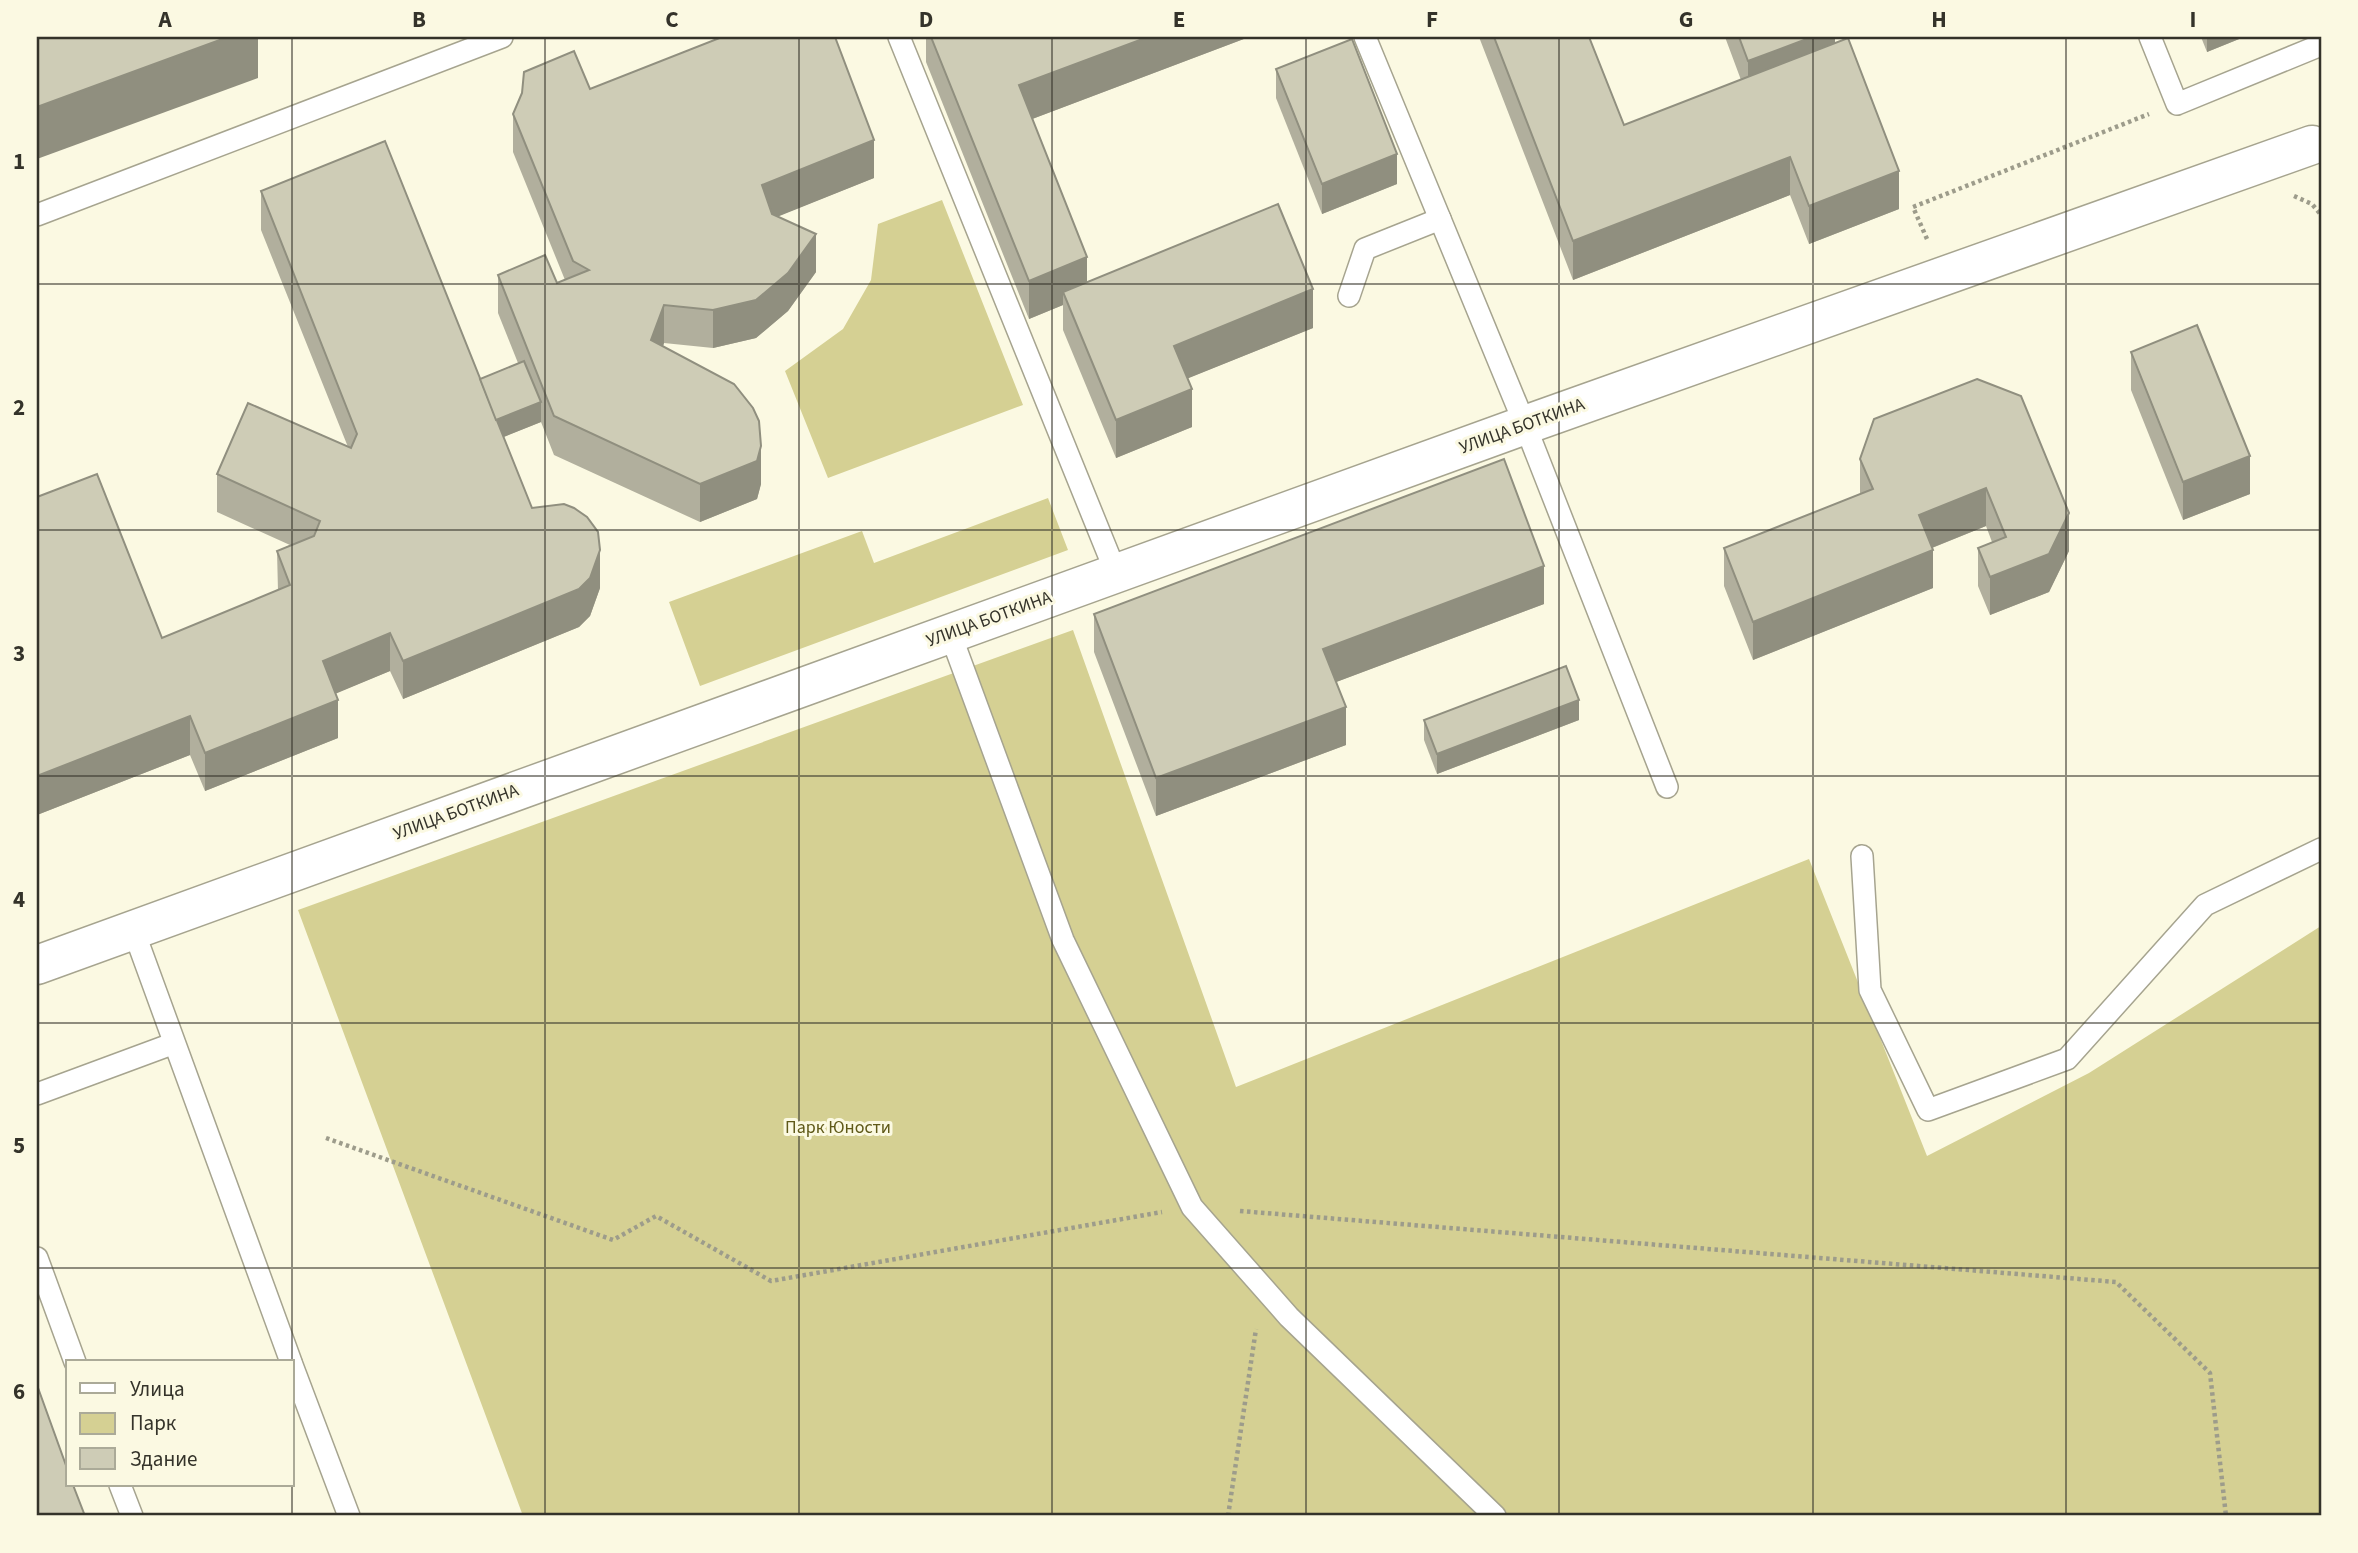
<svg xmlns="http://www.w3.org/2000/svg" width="2358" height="1553" viewBox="0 0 2358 1553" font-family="'Source Sans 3',sans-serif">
	<rect width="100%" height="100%" fill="#fbf9e2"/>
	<g fill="#d5d093">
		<path d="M942,200l81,205 -195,73 -43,-107 58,-42 28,-49 7,-56z"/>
		<path d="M1048,498l20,52 -368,136 -31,-84 193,-71 12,32z"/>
		<path d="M1073,630l163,457 573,-228 118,297 162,-83 232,-147v590h-1798l-225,-606z"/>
	</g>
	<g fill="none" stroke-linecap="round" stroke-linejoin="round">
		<defs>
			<g id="lane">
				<path d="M899,37l217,536"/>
				<path d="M1365,37l160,388 142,362"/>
				<path d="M2150,37l27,67 144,-59"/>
				<path d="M37,215l465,-178"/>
				<path d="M1349,296l16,-47 75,-30"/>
				<path d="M950,633l113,307 129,267 97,110 206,199"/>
				<path d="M1862,856l8,134 58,120 139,-51 138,-154 116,-56"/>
				<path d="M133,929l158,433"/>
				<path d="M37,1094l135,-50"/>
				<path d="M37,1258l38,104"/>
				<path d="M292,1365l57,151"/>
				<path d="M120,1485l12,31"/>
			</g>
			<path id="street" d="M37,965l1488,-540 787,-280"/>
		</defs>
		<use href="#lane" stroke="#a6a48f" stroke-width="24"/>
		<use href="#street" stroke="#a6a48f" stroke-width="41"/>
		<g stroke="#9d9c8b" stroke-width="4.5" stroke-dasharray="3.5 3.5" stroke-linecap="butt">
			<path d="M2294,196l18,8 9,11"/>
			<path d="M1927,239l-14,-32 236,-93"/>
			<path d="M326,1138l287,102 43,-24 115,65 391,-69"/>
			<path d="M1240,1211l876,71 94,91 16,143"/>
			<path d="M1228,1516l28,-187"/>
		</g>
		<use href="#lane" stroke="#fff" stroke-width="21"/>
		<use href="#street" stroke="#fff" stroke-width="38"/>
	</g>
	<g fill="#b1af9d">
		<path d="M926,37h323l-217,82 55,163 226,46 -125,50 4,49 -76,31 -53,-128v-25l-34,14 -103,-257z"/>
		<path d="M1479,37h110l35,88 117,-45 -16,-43h110v6l64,166 -90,35 -19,-49 -217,85z"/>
		<path d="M2201,37h43l-37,15z"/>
		<path d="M1276,69l121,115 -75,30 -46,-116z"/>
		<path d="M590,89l284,89 -96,38 38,56 -28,39 -32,27 -43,10 -49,-5 -1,4 98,137 -4,15 -57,23 -146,-67 -13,-33 -38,15 29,71 68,80 -10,28 -11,11 -176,72 -13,-28 -54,22 2,45 -133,53 -15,-36 -153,60v-318l125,141 116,-47 -1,-40 13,-6 -73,-33v-38l131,-27 -87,-217v-39l219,188 38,-16 -20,-50v-38l59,8 8,-3 -52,-128v-38z"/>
		<path d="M2131,352l119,142 -67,26 -52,-130z"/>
		<path d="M1977,379l92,172 -20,41 -59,23 -12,-29v-38l14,-6 -6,-16 -54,22 1,40 -180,72 -29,-74v-38l136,-54v-35z"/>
		<path d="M1544,604l-208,78 10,63 -190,71 -62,-164v-38z"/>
		<path d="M1424,720h155l-142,54 -13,-34z"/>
	</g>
	<g fill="#908f7f">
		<path d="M228,37h30v41l-221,81v-52z"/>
		<path d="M1148,37h101l-230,87v-39z"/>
		<path d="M1812,37h23v29l-87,33v-38z"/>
		<path d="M2207,37h37l-37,15z"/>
		<path d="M874,140v38l-112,45v-38z"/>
		<path d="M1397,154v30l-75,30v-30z"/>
		<path d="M1790,157v38l-217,85v-39z"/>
		<path d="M1899,171v38l-90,35v-38z"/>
		<path d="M816,234v38l-28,39 -32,27 -43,10v-38z"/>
		<path d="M1087,257v38l-24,-3v13l-34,14v-38z"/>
		<path d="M1313,289v39l-139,56v-38z"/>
		<path d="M664,305v38l-13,35v-38z"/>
		<path d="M1192,389v38l-76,31v-38z"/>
		<path d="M541,402v20l-52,21v-21z"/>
		<path d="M761,446v38l-4,15 -57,23v-38z"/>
		<path d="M2250,456v38l-67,26v-38z"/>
		<path d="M1986,488v38l-67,27v-38z"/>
		<path d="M2069,513v38l-20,41 -59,23v-38z"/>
		<path d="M600,550v38l-10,28 -11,11 -176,72v-38z"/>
		<path d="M1933,550v38l-180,72v-38z"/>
		<path d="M1544,566v38l-221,83v-38z"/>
		<path d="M390,633v38l-67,28v-38z"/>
		<path d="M338,700v38l-133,53v-38z"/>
		<path d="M1579,700v20l-142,54v-20z"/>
		<path d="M1346,707v38l-190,71v-38z"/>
		<path d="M190,716v39l-153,60v-39z"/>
	</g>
	<g fill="#ceccb6" stroke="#908f7f" stroke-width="2">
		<path d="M37,37h191l-191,70z"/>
		<path d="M722,37h113l39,103 -112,45 10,29 44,20 -28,39 -32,27 -43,10 -49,-5 -13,35 83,44 19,24 6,13 2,25 -4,15 -57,23 -146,-68 -56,-141 47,-20 12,28 32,-13 -16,-9 -60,-147 9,-21 2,-21 50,-21 16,38z"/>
		<path d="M931,37h217l-129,48 68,172 -58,24z"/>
		<path d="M1494,37h95l35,88 224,-87 51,133 -90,35 -19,-49 -217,84z"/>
		<path d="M1739,37h73l-64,24z"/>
		<path d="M1352,39l45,115 -75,30 -46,-115z"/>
		<path d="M385,141l147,367 32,-4 10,4 13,9 11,15 2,18 -10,28 -11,11 -176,72 -13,-28 -67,28 15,39 -133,53 -15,-37 -153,60v-279l60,-23 65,164 128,-53 -13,-34 37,-15 6,-15 -103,-47 31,-71 103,45 6,-14 -96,-243z"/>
		<path d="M1278,204l35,85 -139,57 18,43 -76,31 -53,-128z"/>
		<path d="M2197,325l53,131 -67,26 -52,-130z"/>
		<path d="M524,361l17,41 -45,18 -16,-41z"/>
		<path d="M1977,379l44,17 48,117 -20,41 -59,23 -12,-29 28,-11 -20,-49 -67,27 14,35 -180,72 -29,-74 149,-59 -13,-30 14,-40z"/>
		<path d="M1504,459l40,107 -221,83 23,58 -190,71 -62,-164z"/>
		<path d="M1566,666l13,34 -142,54 -13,-34z"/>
		<path d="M37,1385l31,86v14h5l12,31h-48z"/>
	</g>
	<path fill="none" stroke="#34332a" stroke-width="2" stroke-opacity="0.55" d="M292,37v1325M545,37v1479M799,37v1479M1052,37v1479M1306,37v1479M1559,37v1479M1813,37v1479M2066,37v1479M37,284h2284M37,530h2284M37,776h2284M37,1023h2284M37,1268h2284M292,1485v31"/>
	<g text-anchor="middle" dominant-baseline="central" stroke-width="6" stroke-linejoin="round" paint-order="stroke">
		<g font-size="18" fill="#34332a" stroke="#fbf9e2">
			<text transform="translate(1522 426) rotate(-20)">УЛИЦА БОТКИНА</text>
			<text transform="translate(989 619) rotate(-20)">УЛИЦА БОТКИНА</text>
			<text transform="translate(456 812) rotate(-20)">УЛИЦА БОТКИНА</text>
		</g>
		<g font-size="18" fill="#5f5918" stroke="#fbf9e2">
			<text x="838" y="1127">Парк Юности</text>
		</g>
	</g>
	<rect width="2358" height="1553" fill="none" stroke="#fbf9e2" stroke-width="77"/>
	<rect x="66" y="1360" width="228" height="126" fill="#fbf9e2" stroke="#abaa98" stroke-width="2"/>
	<rect x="80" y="1383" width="35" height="10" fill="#ffffff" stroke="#abaa98" stroke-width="2"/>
	<text x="130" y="1396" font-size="21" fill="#34332a">Улица</text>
	<rect x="80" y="1413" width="35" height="21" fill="#d5d093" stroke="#abaa98" stroke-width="2"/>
	<text x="130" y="1430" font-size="21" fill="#34332a">Парк</text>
	<rect x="80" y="1448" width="35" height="21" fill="#ceccb6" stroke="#abaa98" stroke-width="2"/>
	<text x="130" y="1466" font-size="21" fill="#34332a">Здание</text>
	<rect x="38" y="38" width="2282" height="1476" fill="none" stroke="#34332a" stroke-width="2.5"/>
	<g font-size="23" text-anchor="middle" font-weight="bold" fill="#34332a">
		<text x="165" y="27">A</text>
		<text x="419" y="27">B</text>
		<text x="672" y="27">C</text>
		<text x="926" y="27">D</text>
		<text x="1179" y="27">E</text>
		<text x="1432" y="27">F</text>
		<text x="1686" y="27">G</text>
		<text x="1939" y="27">H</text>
		<text x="2193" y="27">I</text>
		<text x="19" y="169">1</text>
		<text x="19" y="415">2</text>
		<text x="19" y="661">3</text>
		<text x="19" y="907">4</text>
		<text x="19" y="1153">5</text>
		<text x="19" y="1399">6</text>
	</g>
</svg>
